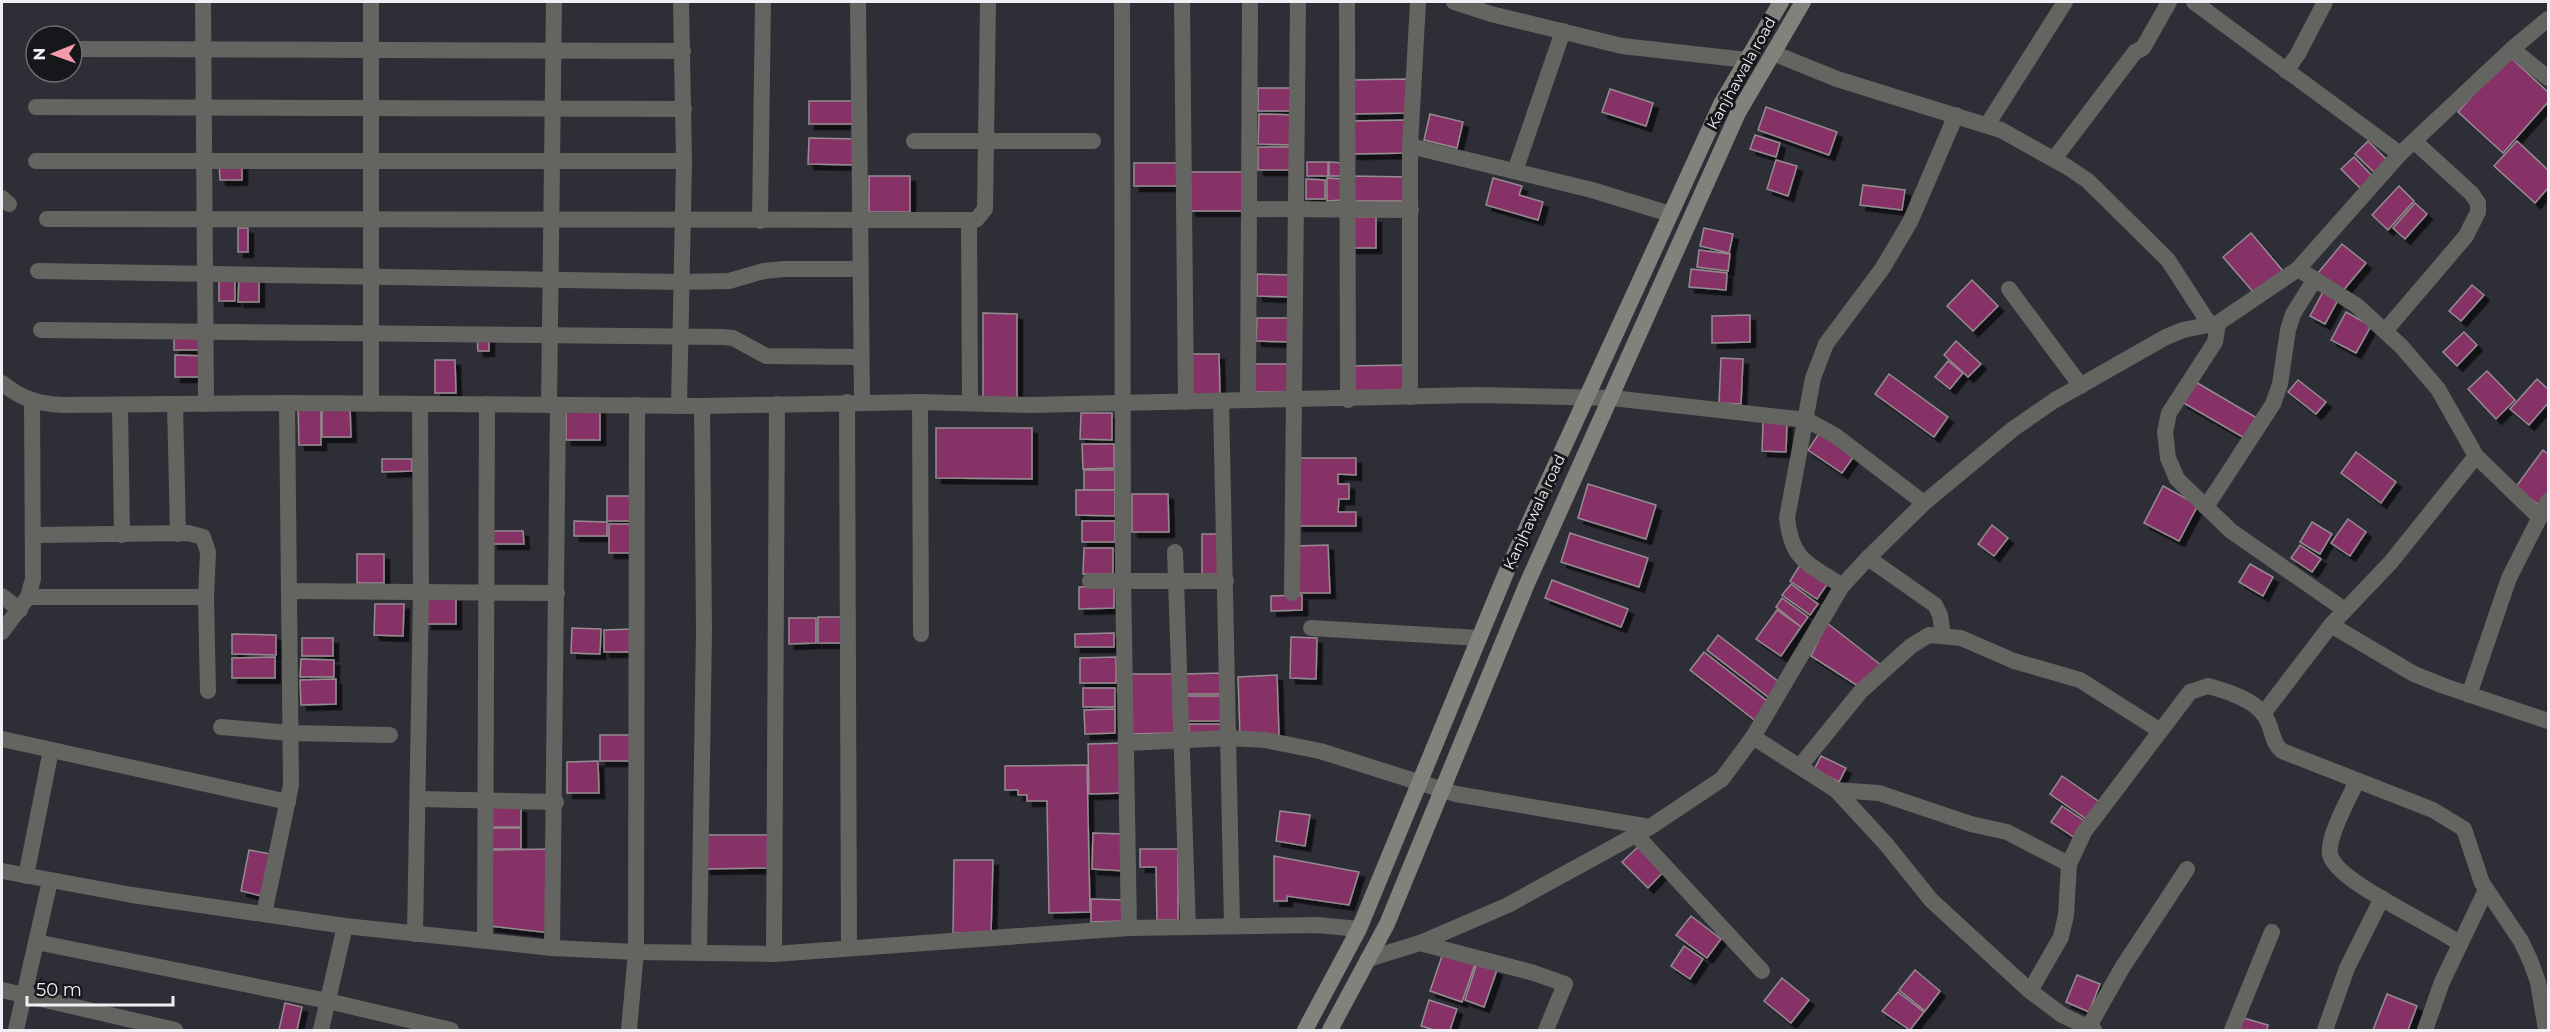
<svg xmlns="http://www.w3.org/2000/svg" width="2550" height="1032" viewBox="0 0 2550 1032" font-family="Montserrat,sans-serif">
	<defs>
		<filter id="shadow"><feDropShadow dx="5.5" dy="5.5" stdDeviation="0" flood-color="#0009"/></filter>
	</defs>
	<rect width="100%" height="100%" fill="#2e2e37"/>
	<g fill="#863366" stroke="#968b90" stroke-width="1.5" filter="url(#shadow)">
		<path d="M2508,55l40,37v10l-45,51 -45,-41z"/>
		<path d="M1408,79l1,34 -56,1 -1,-34z"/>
		<rect x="1258" y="88" width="38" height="23"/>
		<path d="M1610,89l43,14 -7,23 -44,-14z"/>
		<rect x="809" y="101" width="47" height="23"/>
		<path d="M1766,107l71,25 -8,23 -71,-25z"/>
		<path d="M1259,114l36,1 -1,30 -36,-1z"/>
		<path d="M1430,114l33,8 -6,26 -33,-8z"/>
		<path d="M1409,120v33l-57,1 -1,-33z"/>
		<path d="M1755,135l25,8 -4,14 -26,-8z"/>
		<path d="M809,138l47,1v26l-48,-1z"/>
		<path d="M2368,141l20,20 -13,12 -20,-19z"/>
		<path d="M2517,141l31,29v18l-13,15 -41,-37z"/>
		<rect x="1258" y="147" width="36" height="23"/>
		<path d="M2354,157l22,23 -12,12 -23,-23z"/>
		<path d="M1776,160l21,6 -9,30 -21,-7z"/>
		<rect x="1307" y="162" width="21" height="14"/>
		<path d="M1329,162l14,1 -1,13h-13z"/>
		<path d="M219,163h23v17h-22z"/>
		<path d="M1134,163h45l1,23h-46z"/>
		<rect x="1190" y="172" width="57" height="39"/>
		<rect x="869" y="176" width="41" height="36"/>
		<path d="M1351,176l58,1v24h-58z"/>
		<path d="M1327,178l17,1 -1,21 -16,1z"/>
		<path d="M1493,178l29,8 -3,9 24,7 -5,18 -52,-15z"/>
		<path d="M1306,179l19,1v19h-19z"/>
		<path d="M1863,185l42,5 -3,20 -42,-5z"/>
		<path d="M2399,186l15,15 -26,29 -16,-15z"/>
		<path d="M2415,203l12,11 -22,25 -12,-11z"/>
		<rect x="1351" y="217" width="25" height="31"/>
		<rect x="238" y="228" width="10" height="24"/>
		<path d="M1704,228l29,6 -4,19 -29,-7z"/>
		<path d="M2251,233l32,38 -28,23 -32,-37z"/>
		<path d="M2342,244l24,19 -24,29 -24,-19z"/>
		<path d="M1699,250l31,4 -2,17 -31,-4z"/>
		<path d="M1691,269l36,4 -1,17 -37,-3z"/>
		<path d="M1257,274l32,1v22l-32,-1z"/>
		<rect x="219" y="277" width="16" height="24"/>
		<path d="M239,277h20v25h-21z"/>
		<path d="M1972,280l26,26 -25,25 -26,-25z"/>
		<path d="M2472,285l12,10 -23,26 -12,-10z"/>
		<path d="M2323,292l15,8 -13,24 -15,-8z"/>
		<path d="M2346,312l25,14 -15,27 -25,-13z"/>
		<path d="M983,313l34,1v85h-34z"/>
		<path d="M1750,315v27l-38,1v-27z"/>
		<path d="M1257,318h31v24l-32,-1z"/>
		<path d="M2464,332l13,13 -20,21 -14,-14z"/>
		<rect x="174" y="334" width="31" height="16"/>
		<path d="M489,337v14h-11l-1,-13z"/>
		<path d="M1956,341l25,23 -13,13 -24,-22z"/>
		<path d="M1191,354h28l1,41 -28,1z"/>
		<path d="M175,355l30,1 -1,21h-29z"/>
		<path d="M1721,358l22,1 -2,45 -22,-1z"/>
		<path d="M435,360h20l1,33h-21z"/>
		<path d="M1948,361l15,12 -13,16 -15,-12z"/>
		<rect x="1255" y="364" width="34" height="28"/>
		<path d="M1407,365v27l-58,1 -1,-27z"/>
		<path d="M2487,371l28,29 -19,19 -28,-30z"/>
		<path d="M1889,374l59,43 -14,20 -59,-43z"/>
		<path d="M2537,379l11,10v14l-19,22 -19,-16z"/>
		<path d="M2298,380l28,22 -10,12 -28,-22z"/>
		<path d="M2194,381l63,37 -11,21 -64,-37z"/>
		<path d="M298,407h23v38h-22z"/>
		<path d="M322,407h28l1,30h-29z"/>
		<rect x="566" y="408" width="34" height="32"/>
		<path d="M1081,413h31v27l-32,-1z"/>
		<path d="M1763,422l24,1 -1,29 -24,-1z"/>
		<path d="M936,428h96v51l-96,-1z"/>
		<path d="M1820,432l34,24 -12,17 -34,-23z"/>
		<path d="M1082,444h32v24l-31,1z"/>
		<path d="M2543,450l5,4v38l-9,13 -24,-17z"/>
		<path d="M2356,452l40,30 -15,21 -40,-30z"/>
		<path d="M1297,458h59v17l-18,-1v10h11v15h-10l-1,13h18v14h-59z"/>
		<path d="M382,459h30v12l-30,1z"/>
		<rect x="1084" y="470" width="31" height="20"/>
		<path d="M1588,484l68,21 -10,34 -68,-21z"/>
		<path d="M2163,486l35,19 -19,36 -35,-18z"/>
		<path d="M1076,490h39v26l-39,-1z"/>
		<path d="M1132,494h36l1,38h-37z"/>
		<rect x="607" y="496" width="28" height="25"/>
		<path d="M2348,519l18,13 -16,24 -19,-13z"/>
		<path d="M574,521l33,1v14h-33z"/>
		<rect x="1082" y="521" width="33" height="21"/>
		<path d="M2312,522l20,12 -12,20 -20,-12z"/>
		<path d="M609,524h27l-1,29h-26z"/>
		<path d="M1992,525l16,13 -14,18 -16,-12z"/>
		<path d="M492,531h31l1,13h-32z"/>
		<path d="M1570,533l78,25 -9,29 -78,-25z"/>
		<path d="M1202,534h22l1,44h-23z"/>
		<path d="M1328,545l2,48h-32l-2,-47z"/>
		<path d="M2300,545l21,14 -9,13 -21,-14z"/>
		<path d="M1084,548h29v26h-30z"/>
		<rect x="357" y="554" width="27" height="29"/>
		<path d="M2250,564l23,13 -10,19 -24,-14z"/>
		<path d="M1800,565l28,18 -11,16 -27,-18z"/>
		<path d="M1552,580l76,29 -7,18 -76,-29z"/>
		<path d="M1791,584l27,20 -8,11 -28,-20z"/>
		<path d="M1114,586v22l-35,1v-22z"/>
		<path d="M1302,595v15l-31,1v-15z"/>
		<rect x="426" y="596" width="30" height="28"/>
		<path d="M1782,598l26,19 -7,10 -25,-20z"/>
		<path d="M375,604h29l-1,32 -29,-1z"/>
		<path d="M1777,610l24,17 -20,29 -25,-17z"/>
		<path d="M818,617h28l1,26h-29z"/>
		<path d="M789,618h27v25l-27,1z"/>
		<path d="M1827,623l54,42 -20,23 -50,-32z"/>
		<path d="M572,628l29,1 -1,25 -29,-1z"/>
		<path d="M634,629l1,23h-31v-22z"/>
		<path d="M1114,633v14h-39v-13z"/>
		<path d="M232,634l44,1v20l-44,-1z"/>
		<path d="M1718,635l65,50 -11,15 -65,-50z"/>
		<path d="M1291,637l26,1 -1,41 -26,-1z"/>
		<rect x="302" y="638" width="31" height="18"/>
		<path d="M1704,652l67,52 -14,18 -67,-52z"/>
		<path d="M275,657v21h-43v-20z"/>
		<path d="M1116,657v26h-36v-25z"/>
		<path d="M301,659l33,1v17h-34z"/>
		<path d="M1223,673v21h-41v-20z"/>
		<path d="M1131,674h42l1,59 -42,1z"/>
		<path d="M1277,675l2,60 -39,1 -2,-59z"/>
		<path d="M336,679v25l-35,1 -1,-25z"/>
		<rect x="1083" y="688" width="32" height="19"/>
		<rect x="1183" y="696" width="43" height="25"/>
		<path d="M1115,709v24l-30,1 -1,-24z"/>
		<path d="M1189,724h37l1,13 -38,1z"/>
		<rect x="600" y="735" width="31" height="26"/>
		<path d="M1124,743l1,50 -36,1 -1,-50z"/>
		<path d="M1821,756l25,12 -7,14 -25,-12z"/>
		<path d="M598,761l1,32h-32v-31z"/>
		<path d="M1087,765l3,147 -41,1 -2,-112h-20v-6h-9v-5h-13v-24z"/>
		<path d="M2062,776l39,27 -12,18 -39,-27z"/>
		<path d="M489,806l32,1v20h-32z"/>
		<path d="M2062,806l24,16 -11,16 -24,-16z"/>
		<path d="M1280,811l30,4 -5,31 -29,-5z"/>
		<rect x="489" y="828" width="32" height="21"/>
		<path d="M1093,833l33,1 -1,37 -33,-2z"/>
		<path d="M704,835h64v33l-63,1z"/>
		<path d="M1640,845l25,25 -17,18 -26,-26z"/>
		<path d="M553,849l-3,84 -60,-7 1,-76z"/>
		<path d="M1140,849h38v71h-21l-1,-53h-16z"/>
		<path d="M249,850l22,4 -9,42 -21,-5z"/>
		<path d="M1274,856l85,16 -10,33 -62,-9v5h-13z"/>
		<path d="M954,860h39l-2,73h-38z"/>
		<path d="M1091,899l33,1v21l-33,1z"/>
		<path d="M1691,916l30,23 -14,19 -31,-23z"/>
		<path d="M1684,946l19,13 -13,20 -19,-13z"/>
		<path d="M1443,953l32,11 -13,38 -32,-11z"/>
		<path d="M1477,963l20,7 -13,37 -19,-7z"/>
		<path d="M1915,970l25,21 -15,20 -26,-21z"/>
		<path d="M2077,975l23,9 -11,28 -23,-10z"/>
		<path d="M1782,978l27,22 -18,23 -27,-22z"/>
		<path d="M1898,992l26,20 -14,18 -28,-19z"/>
		<path d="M2387,994l30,12 -9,24h-35z"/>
		<path d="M1429,1000l28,9 -7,21h-16l-13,-4z"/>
		<path d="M285,1003l17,4 -5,23h-18z"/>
		<path d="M2240,1017l28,8 -1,5h-31z"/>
	</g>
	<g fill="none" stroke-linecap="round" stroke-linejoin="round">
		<g stroke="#646460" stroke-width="16">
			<path d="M203,2l3,402"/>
			<path d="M858,2l4,400"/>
			<path d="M1122,2l1,575 6,351"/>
			<path d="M1182,2l4,400"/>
			<path d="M1347,2l1,398"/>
			<path d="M1454,2l37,12 131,32 125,14"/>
			<path d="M2194,2l206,152"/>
			<path d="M73,49l610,2"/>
			<path d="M2512,49l36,29"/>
			<path d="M1773,53l64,26 164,51 68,38 19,13 80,79 42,65"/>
			<path d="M2286,71l12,-17 27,-52"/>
			<path d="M36,107l648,2"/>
			<path d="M1987,125l78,-123"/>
			<path d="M914,141h179"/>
			<path d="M1410,146l182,44 78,24"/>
			<path d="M2054,159l81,-107 8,-4 26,-46"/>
			<path d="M36,161h648"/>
			<path d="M1515,171l48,-140"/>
			<path d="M2,198l7,6"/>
			<path d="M1250,209l161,1"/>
			<path d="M47,219l929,1 9,-11 3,-207"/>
			<path d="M760,221l3,-219"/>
			<path d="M969,221l1,182"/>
			<path d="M2298,269l58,36 45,41 37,43 38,67 63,61"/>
			<path d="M38,271l642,11 49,-1 35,-10 20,-2h76"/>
			<path d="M2009,289l72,97"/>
			<path d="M2218,323l-3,19 -46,71 -4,19 3,26 9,21 54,52 114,79"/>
			<path d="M41,330l682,7 10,1 33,18 95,1"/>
			<path d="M2385,331l81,-95 12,-24v-9l-6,-9 -58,-53"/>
			<path d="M2,383c18,15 36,21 60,22l225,-2 415,3 218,-4 111,3 444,-10 137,3 195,22 29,16 88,67"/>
			<path d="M1410,397v-251l8,-144"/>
			<path d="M1248,398l2,-396"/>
			<path d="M1221,401l11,525"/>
			<path d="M847,402l2,546"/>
			<path d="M920,402l1,232"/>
			<path d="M175,404l3,130"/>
			<path d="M371,404v-402"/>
			<path d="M120,405l2,130"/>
			<path d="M549,405l5,-403"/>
			<path d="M679,406l5,-245 -3,-159"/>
			<path d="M2206,507l67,-103 7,-20 8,-54 5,-16 22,-35"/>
			<path d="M34,535l154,-2 15,4 5,15 -2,45 2,94"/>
			<path d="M1175,552l13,375"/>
			<path d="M1868,558l67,47 5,10 3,20"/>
			<path d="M1090,581h136"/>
			<path d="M1842,586c-34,-23 -50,-24 -55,-68l26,-140 13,-34 56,-75 28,-47 46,-107"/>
			<path d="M289,591l268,2"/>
			<path d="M1292,593l6,-591"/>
			<path d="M2,596l18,14"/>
			<path d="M28,597h178"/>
			<path d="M2331,625l83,49 30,12 104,35"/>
			<path d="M1311,628l168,10"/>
			<path d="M2,632l26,-35 5,-18 -1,-178"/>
			<path d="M2469,695l40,-117 39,-77"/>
			<path d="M2263,714l68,-89 60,-63 85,-106"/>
			<path d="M221,727l69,6 100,2"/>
			<path d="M1753,737l83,53 50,54 45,56 99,91 32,24 32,15"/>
			<path d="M2,739l286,63"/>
			<path d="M1127,743l101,-5 37,2 55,11 136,43 194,33"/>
			<path d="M1800,766l61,-75 50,-45 18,-11 32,3 53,23 66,19 79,50"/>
			<path d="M2357,781c-8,17 -30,56 -27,73 5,28 103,69 130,90"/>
			<path d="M1836,790l43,3 92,31 36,8 62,32"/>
			<path d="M419,799l137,3"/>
			<path d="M1636,835l126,136"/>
			<path d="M26,876l25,-126"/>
			<path d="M264,914l27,-129 -4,-382"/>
			<path d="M415,934l6,-342 -1,-188"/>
			<path d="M485,941l2,-537"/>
			<path d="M36,942l292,59 123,29"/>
			<path d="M1420,943l114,30 31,11 -19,46"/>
			<path d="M552,948l6,-543"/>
			<path d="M699,953l5,-322 -2,-225"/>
			<path d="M774,954l3,-550"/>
			<path d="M1368,959l52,-16 88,-38 142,-78 72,-48 31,-42 89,-151 26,-28 56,-55 89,-74 42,-29 111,-63 17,-7 35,-7 80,-54 102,-115 112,-105 36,-30"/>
			<path d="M2,990l173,40"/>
			<path d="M2030,991l31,-54 5,-22 3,-51 15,-32 106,-140 18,-6c19,5 52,15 60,36 5,11 4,20 14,29l151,59 31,19 18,54 39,58 9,19 8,22 8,48"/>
			<path d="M2088,1028l34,-60 65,-99"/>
			<path d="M16,1030l34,-149"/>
			<path d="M321,1030l24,-104"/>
			<path d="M629,1030l7,-78 1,-547"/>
			<path d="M2232,1030l40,-98"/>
			<path d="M2325,1030l22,-62 35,-70"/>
			<path d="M2425,1030l17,-48 44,-92"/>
		</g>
		<path stroke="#646460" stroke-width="16" d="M2,871l130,24 213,31 207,22 84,4 138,2 355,-26 188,-3 42,4"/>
		<g stroke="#81827b" stroke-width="16">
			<path d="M1305,1030l54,-101 147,-356 215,-469 60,-102"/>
			<path d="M1330,1030l57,-106 139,-338 212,-473 65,-111"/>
		</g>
	</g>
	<g text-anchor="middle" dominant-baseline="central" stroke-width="6" stroke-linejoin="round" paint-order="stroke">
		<g font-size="15" fill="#efeff5" stroke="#16171a">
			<text transform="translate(1741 73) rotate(-61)">Kanjhawala road</text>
			<text transform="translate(1534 512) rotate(-65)">Kanjhawala road</text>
		</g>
	</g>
	<rect width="2550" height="1032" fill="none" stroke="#efeff5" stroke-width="6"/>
	<g transform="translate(54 54) rotate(269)"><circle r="28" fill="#16171a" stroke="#6d6d72" stroke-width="1.5"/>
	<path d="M0-4.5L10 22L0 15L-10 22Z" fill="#f39aab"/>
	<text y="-9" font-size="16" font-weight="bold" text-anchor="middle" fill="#efeff5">N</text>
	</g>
	<path d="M27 996v9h146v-9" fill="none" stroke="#efeff5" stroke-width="3"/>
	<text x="36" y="996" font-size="18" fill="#efeff5" stroke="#16171a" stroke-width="4.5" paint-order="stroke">50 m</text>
</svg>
